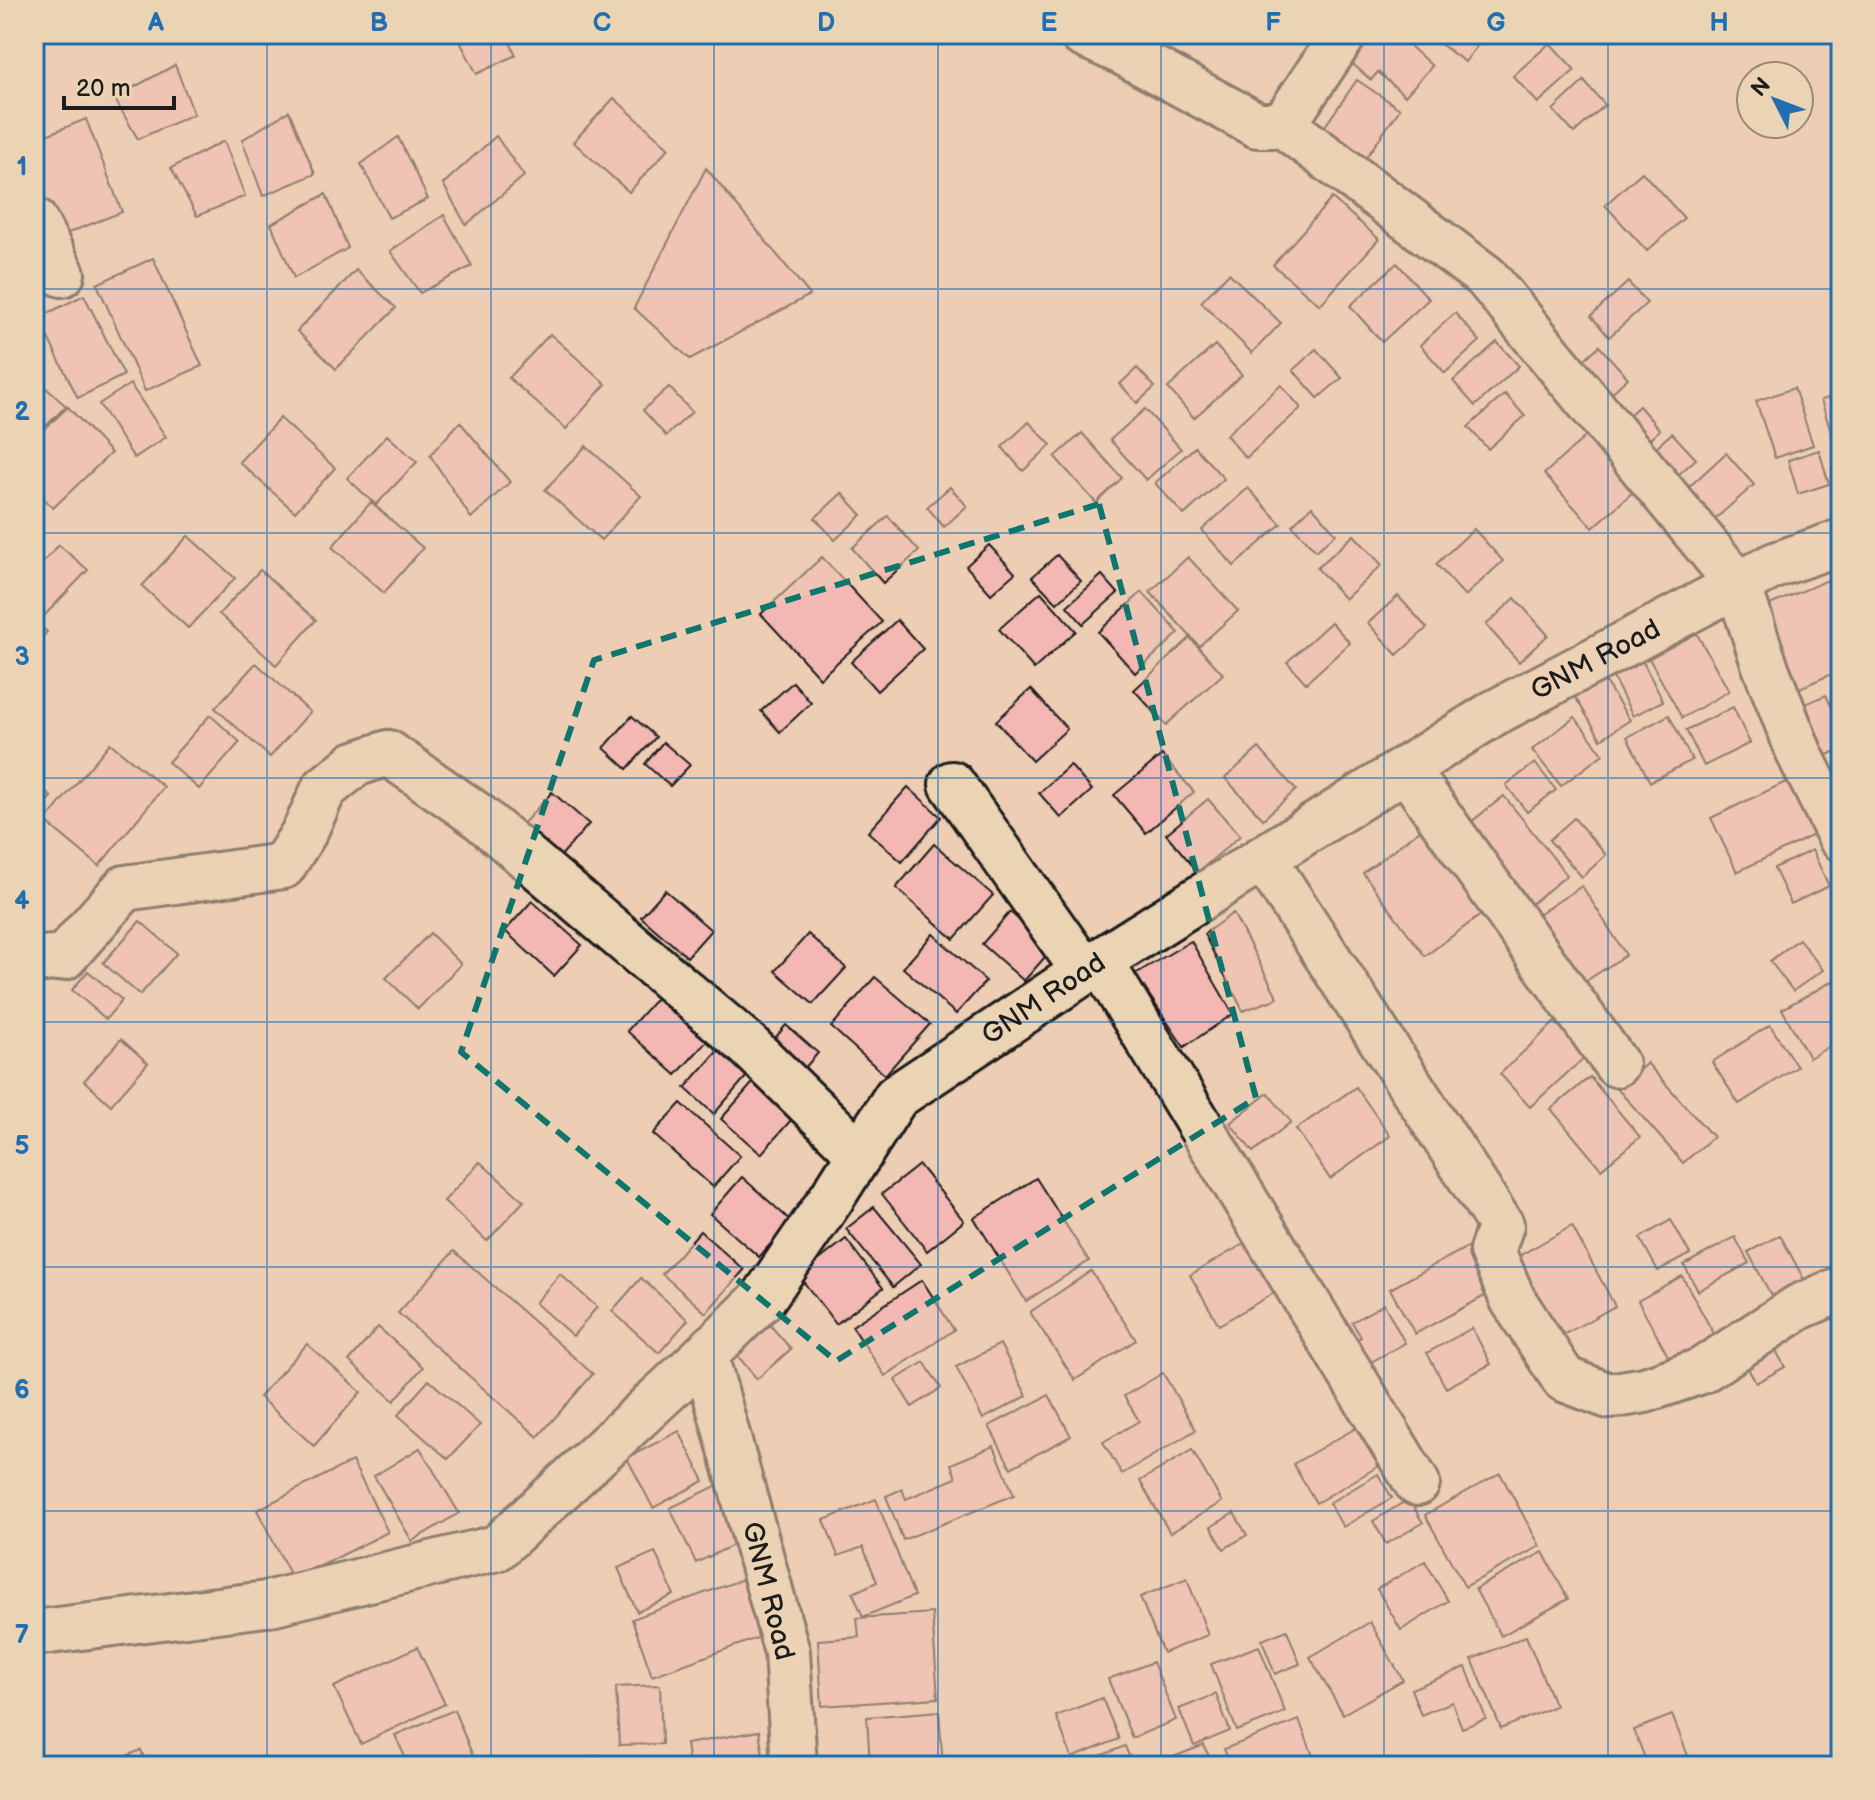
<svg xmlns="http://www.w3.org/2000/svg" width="1875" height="1800" viewBox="0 0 1875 1800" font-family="'Balsamiq Sans',sans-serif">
	<rect width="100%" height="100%" fill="#edceb4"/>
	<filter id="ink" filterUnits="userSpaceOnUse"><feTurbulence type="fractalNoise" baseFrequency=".0125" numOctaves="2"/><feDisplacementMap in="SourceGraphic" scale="16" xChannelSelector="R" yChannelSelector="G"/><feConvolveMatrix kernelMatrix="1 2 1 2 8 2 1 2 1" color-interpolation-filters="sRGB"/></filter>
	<g filter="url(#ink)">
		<g fill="#f4b8b4" stroke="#1c1c1c" stroke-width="2">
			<path d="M456,34h50l10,21 -39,19z"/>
			<path d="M1369,34h28l35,32 -27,30 -27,-24 -7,8 -24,-21z"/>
			<path d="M1427,34h59l-21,28z"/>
			<path d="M1550,43l25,27 -37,33 -25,-27z"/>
			<path d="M175,65l19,49 -56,25 -24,-41z"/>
			<path d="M1357,80l43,29 -35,50 -42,-30z"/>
			<path d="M1584,81l21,24 -31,28 -21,-23z"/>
			<path d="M614,98l55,50 -40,44 -56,-50z"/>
			<path d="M289,111l26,63 -52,22 -21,-56z"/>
			<path d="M86,119l36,93 -67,26 -21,-54v-44z"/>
			<path d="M496,136l28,40 -58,49 -23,-41z"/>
			<path d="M398,137l30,62 -39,19 -28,-54z"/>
			<path d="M224,141l21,55 -48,20 -26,-48z"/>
			<path d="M706,168l104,127 -120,64 -56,-51z"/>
			<path d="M1642,172l42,46 -37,33 -42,-46z"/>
			<path d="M326,194l22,54 -54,30 -23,-54z"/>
			<path d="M1332,198l47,41 -59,66 -47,-40z"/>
			<path d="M444,215l28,51 -52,27 -30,-42z"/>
			<path d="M153,258l49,108 -57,25 -48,-107z"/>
			<path d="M1397,263l32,36 -47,43 -32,-36z"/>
			<path d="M356,270l40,38 -60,61 -39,-38z"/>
			<path d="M1229,273l52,50 -29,30 -51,-51z"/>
			<path d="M1628,282l19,21 -38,34 -18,-21z"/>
			<path d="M84,295l40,80 -46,23 -40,-80z"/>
			<path d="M1455,313l25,28 -35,32 -25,-28z"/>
			<path d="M550,334l56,50 -40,45 -57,-51z"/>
			<path d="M1497,342l22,24 -44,40 -22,-25z"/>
			<path d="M1215,345l27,30 -48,43 -26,-30z"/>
			<path d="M1599,346l29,32 -25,23 -29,-32z"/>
			<path d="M1316,349l26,29 -24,20 -25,-28z"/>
			<path d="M1137,368l18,19 -18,16 -17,-19z"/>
			<path d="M34,377l32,29 -32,32z"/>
			<path d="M130,384l36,53 -32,21 -35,-54z"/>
			<path d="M1281,385l20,23 -55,50 -20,-23z"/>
			<path d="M669,387l23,25 -26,24 -23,-26z"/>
			<path d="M1794,388l19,57 -38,13 -19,-57z"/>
			<path d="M1505,394l20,22 -37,33 -20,-22z"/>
			<path d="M1841,394v53l-5,1 -15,-48z"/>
			<path d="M1639,406l21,24 -20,18 -21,-24z"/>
			<path d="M68,407l43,46 -58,55 -19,-20v-49z"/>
			<path d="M1145,409l36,40 -35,31 -36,-40z"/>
			<path d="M280,418l55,50 -40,44 -56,-50z"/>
			<path d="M460,422l50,60 -39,36 -41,-63z"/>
			<path d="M1029,422l22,23 -28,26 -21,-24z"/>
			<path d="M1595,428l49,54 -51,46 -49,-54z"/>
			<path d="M1082,433l40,45 -26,25 -41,-46z"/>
			<path d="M1672,433l24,26 -27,24 -24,-26z"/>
			<path d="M387,435l30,27 -41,43 -29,-27z"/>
			<path d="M586,446l55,50 -40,44 -56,-50z"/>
			<path d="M1195,447l29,32 -40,36 -29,-32z"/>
			<path d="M1819,450l10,34 -31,10 -10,-34z"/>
			<path d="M1726,453l28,32 -47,41 -28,-30z"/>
			<path d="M1841,469v26l-7,-23z"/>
			<path d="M950,487l17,19 -23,21 -17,-20z"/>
			<path d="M1248,488l33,36 -47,42 -32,-36z"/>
			<path d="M842,493l20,22 -27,25 -20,-22z"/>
			<path d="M371,502l52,46 -39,45 -52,-46z"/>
			<path d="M1312,506l24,28 -20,17 -24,-26z"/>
			<path d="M888,516l31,35 -36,32 -31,-35z"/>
			<path d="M1474,529l29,32 -38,35 -29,-32z"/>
			<path d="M1354,535l28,30 -37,34 -28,-31z"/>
			<path d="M188,536l47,42 -47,50 -46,-42z"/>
			<path d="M59,545l29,25 -46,48 -8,-7v-39z"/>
			<path d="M989,545l26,28 -24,21 -25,-28z"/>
			<path d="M1057,555l24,26 -24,22 -25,-26z"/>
			<path d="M822,557l60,65 -62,56 -59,-64z"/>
			<path d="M1188,557l50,54 -39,35 -49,-54z"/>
			<path d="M260,570l56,50 -40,45 -57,-51z"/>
			<path d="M1102,575l16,18 -35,31 -16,-18z"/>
			<path d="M1830,579l11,25v66l-48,21 -35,-81z"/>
			<path d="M1041,592l35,39 -42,38 -35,-40z"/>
			<path d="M1142,592l37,41 -44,40 -37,-41z"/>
			<path d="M1398,596l29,32 -30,27 -29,-32z"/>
			<path d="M1515,598l33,37 -29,27 -33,-37z"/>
			<path d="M34,620l13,12 -13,14z"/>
			<path d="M897,620l26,29 -46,42 -26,-29z"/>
			<path d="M1331,622l19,21 -44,40 -19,-21z"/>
			<path d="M1693,627l36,64 -47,27 -36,-65z"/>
			<path d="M1190,638l33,36 -57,51 -32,-35z"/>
			<path d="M1641,658l22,43 -30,15 -22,-42z"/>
			<path d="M256,663l54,49 -40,45 -55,-49z"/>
			<path d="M1600,674l30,46 -29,19 -29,-47z"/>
			<path d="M793,682l18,21 -31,29 -19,-21z"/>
			<path d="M1031,689l36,40 -35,32 -36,-40z"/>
			<path d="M1826,695l15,32v22l-30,13 -22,-51z"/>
			<path d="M1733,707l17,36 -46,23 -18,-36z"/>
			<path d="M210,715l30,27 -41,47 -31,-27z"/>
			<path d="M1669,715l23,45 -42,22 -23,-45z"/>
			<path d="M632,716l24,21 -29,32 -23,-21z"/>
			<path d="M1575,717l28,37 -42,32 -29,-36z"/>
			<path d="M663,742l27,23 -20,21 -25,-22z"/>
			<path d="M110,743l54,44 -65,79 -54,-45z"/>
			<path d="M1259,748l37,42 -33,29 -38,-41z"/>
			<path d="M1162,755l32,37 -48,41 -32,-38z"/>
			<path d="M1535,763l21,27 -29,22 -21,-27z"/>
			<path d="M1070,765l22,25 -31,28 -22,-25z"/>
			<path d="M1796,777l26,54 -85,41 -26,-54z"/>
			<path d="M34,779l17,18 -17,17z"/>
			<path d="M908,787l33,30 -39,45 -34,-30z"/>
			<path d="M552,792l37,32 -38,43 -37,-33z"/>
			<path d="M1504,796l63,79 -47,38 -64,-79z"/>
			<path d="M1208,799l32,37 -42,36 -32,-38z"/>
			<path d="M1574,818l32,37 -24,22 -33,-37z"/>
			<path d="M1420,830l62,84 -57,42 -62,-83z"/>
			<path d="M934,844l59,51 -39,44 -58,-51z"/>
			<path d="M1812,850l17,36 -38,18 -17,-36z"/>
			<path d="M1582,886l44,69 -51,33 -44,-69z"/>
			<path d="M665,890l46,40 -24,27 -46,-40z"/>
			<path d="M532,901l50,44 -28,31 -49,-45z"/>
			<path d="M1010,912l42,37 -28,32 -42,-37z"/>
			<path d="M1233,913l45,85 -35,13 -39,-77z"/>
			<path d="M140,921l37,32 -37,42 -37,-32z"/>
			<path d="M430,933l31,31 -43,45 -32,-31z"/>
			<path d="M808,934l38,34 -33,36 -38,-33z"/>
			<path d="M933,934l53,47 -30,33 -53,-46z"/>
			<path d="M1799,939l24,31 -30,21 -23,-30z"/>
			<path d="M1191,941l42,73 -49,33 -49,-73z"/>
			<path d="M88,971l34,29 -16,19 -34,-29z"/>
			<path d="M875,977l55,47 -45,51 -54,-48z"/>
			<path d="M1833,981l8,16v43l-32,18 -27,-49z"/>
			<path d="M667,986l50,44 -41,45 -49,-44z"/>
			<path d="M1555,1022l32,33 -57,52 -30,-33z"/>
			<path d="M786,1025l32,28 -15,17 -32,-27z"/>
			<path d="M1770,1025l27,42 -58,37 -27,-42z"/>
			<path d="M121,1039l27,24 -37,42 -27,-24z"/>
			<path d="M723,1045l29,25 -38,44 -29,-26z"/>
			<path d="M1647,1063l66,74 -30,26 -65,-74z"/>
			<path d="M759,1076l40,35 -38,43 -40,-35z"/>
			<path d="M1590,1077l50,60 -39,32 -50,-60z"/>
			<path d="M1356,1087l34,49 -60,43 -34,-50z"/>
			<path d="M1268,1093l23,29 -38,30 -23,-29z"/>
			<path d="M681,1103l59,53 -27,31 -60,-53z"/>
			<path d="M480,1162l44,39 -37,40 -43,-40z"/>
			<path d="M919,1165l45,56 -37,30 -45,-57z"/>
			<path d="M742,1177l49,44 -32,36 -49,-43z"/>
			<path d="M1036,1178l53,83 -63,40 -52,-83z"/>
			<path d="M874,1207l47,57 -28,23 -47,-58z"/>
			<path d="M1671,1220l19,34 -32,17 -18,-33z"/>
			<path d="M1572,1226l43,80 -61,34 -44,-79z"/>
			<path d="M700,1231l44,39 -38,43 -44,-39z"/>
			<path d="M1780,1235l26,48 -32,18 -26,-49z"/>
			<path d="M1735,1237l14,26 -51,28 -14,-26z"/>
			<path d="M846,1239l37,49 -47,36 -37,-48z"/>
			<path d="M1252,1239l29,50 -62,36 -29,-50z"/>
			<path d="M1480,1240l25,45 -90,49 -25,-45z"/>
			<path d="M454,1251l139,123 -55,63 -140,-124z"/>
			<path d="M1091,1271l45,69 -61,40 -45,-68z"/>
			<path d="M560,1274l37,33 -24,29 -38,-33z"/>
			<path d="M1682,1276l38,69 -45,24 -37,-68z"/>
			<path d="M641,1278l47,42 -29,33 -47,-42z"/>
			<path d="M922,1280l32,50 -69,46 -33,-50z"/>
			<path d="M1384,1304l21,39 -50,28 -13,-24 19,-10 -9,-15z"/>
			<path d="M770,1325l21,24 -34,30 -21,-25z"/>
			<path d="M378,1327l45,40 -29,34 -45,-40z"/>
			<path d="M1472,1328l19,36 -45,24 -19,-35z"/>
			<path d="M1768,1336l17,31 -29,16 -17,-31z"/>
			<path d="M307,1344l54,48 -47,54 -55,-49z"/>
			<path d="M1000,1344l27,52 -44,23 -27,-52z"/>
			<path d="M924,1362l17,26 -29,19 -17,-27z"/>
			<path d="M1163,1373l33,57 -74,44 -19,-32 36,-21 -15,-25z"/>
			<path d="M429,1380l51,45 -32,34 -50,-44z"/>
			<path d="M1049,1395l22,41 -60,32 -22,-42z"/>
			<path d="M1356,1428l23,38 -63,37 -23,-39z"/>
			<path d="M679,1431l25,50 -51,27 -26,-50z"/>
			<path d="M994,1446l20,49 -111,45 -17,-44 16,-7 4,10 50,-21 -5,-14z"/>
			<path d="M420,1448l39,65 -47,28 -38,-65z"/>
			<path d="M1192,1450l30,52 -52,31 -30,-52z"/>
			<path d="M352,1461l36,71 -95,48 -36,-70z"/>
			<path d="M1500,1473l40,73 -75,41 -40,-72z"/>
			<path d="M1378,1474l14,24 -49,29 -14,-24z"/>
			<path d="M718,1485l26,55 -48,23 -26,-55z"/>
			<path d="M876,1499l38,97 -51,21 -10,-24 24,-11 -14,-35 -25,9 -14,-36z"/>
			<path d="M1409,1499l14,24 -37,21 -13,-23z"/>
			<path d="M1234,1513l13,22 -23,14 -13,-22z"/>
			<path d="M655,1552l19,43 -37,17 -19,-44z"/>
			<path d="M1543,1552l25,47 -67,37 -26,-47z"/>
			<path d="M1425,1561l23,40 -47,29 -24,-41z"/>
			<path d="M746,1578l20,57 -114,41 -20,-57z"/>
			<path d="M1187,1578l21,57 -45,18 -23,-56z"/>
			<path d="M932,1613l6,85 -116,8 -4,-66 41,-3 -2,-19z"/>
			<path d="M1370,1622l33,58 -60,34 -33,-57z"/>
			<path d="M1287,1630l13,34 -25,10 -13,-34z"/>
			<path d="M1526,1636l29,70 -54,23 -29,-70z"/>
			<path d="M1259,1646l26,66 -48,19 -26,-67z"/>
			<path d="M417,1647l28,57 -84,40 -27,-57z"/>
			<path d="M1153,1662l23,58 -44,18 -24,-59z"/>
			<path d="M1466,1667l20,52 -24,9 -10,-26 -31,13 -10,-26z"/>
			<path d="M660,1685l2,59 -43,1 -3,-58z"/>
			<path d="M1216,1694l14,37 -36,15 -15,-37z"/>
			<path d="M1102,1698l17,41 -47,19 -16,-42z"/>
			<path d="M454,1710l23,56h-68l-14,-31z"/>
			<path d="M939,1711l4,55h-73l-3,-49z"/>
			<path d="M1672,1715l20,51h-44l-14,-36z"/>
			<path d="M1299,1720l18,46h-86l-7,-17z"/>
			<path d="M759,1731l6,35h-76l-3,-22z"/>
			<path d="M1204,1745l9,21h-63z"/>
			<path d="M1125,1746l8,20h-58z"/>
			<path d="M141,1750l6,16h-45z"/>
			<path d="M598,1755l3,11h-41z"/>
		</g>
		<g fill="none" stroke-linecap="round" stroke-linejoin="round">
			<defs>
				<g id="street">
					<path d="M1082,34l40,18 135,73h26l203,152 252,307 27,82 35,89 41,83"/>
					<path d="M1283,125l61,-91"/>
					<path d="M34,220l28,54"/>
					<path d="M1406,769l210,295"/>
					<path d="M952,784l132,187"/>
					<path d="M1264,859l237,366 -9,26 21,49 51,79 45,17 36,-6 56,-19 98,-64 42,-18"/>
					<path d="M34,960l30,-3 61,-69 158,-22 22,-35 19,-42 31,-25 33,-11 89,62 271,230 112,109"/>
					<path d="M1100,961l317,522"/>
					<path d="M34,1633l232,-29 231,-56 208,-193"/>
				</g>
				<g id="secondary">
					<path id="s1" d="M794,1766l-7,-114 -82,-297 59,-58 67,-98 65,-102 204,-136 394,-248 281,-148 66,-23"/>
				</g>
			</defs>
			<use href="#street" stroke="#1c1c1c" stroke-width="50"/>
			<use href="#secondary" stroke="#1c1c1c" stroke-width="50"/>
			<use href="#street" stroke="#ebd4b4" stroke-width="44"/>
			<use href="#secondary" stroke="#ebd4b4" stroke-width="44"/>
		</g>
	</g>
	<path d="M0 0H1875V1800H0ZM1099,504l157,594 -420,263 -375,-309 133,-392z" fill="#edceb4" fill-opacity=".55" fill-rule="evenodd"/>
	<path fill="none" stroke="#0f766e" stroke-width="6" stroke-dasharray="16 10" stroke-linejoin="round" d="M1099,504l157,594 -420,263 -375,-309 133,-392z"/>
	<path fill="none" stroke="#1f6fb2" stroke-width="2" stroke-opacity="0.55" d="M267,34v1732M491,34v1732M714,34v1732M938,34v1732M1161,34v1732M1384,34v1732M1608,34v1732M34,289h1807M34,533h1807M34,778h1807M34,1022h1807M34,1267h1807M34,1511h1807"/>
	<g text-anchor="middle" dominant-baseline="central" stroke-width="8" stroke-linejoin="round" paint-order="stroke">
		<g font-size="28" fill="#1c1c1c" stroke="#ebd4b4">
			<text stroke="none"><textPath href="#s1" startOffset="1570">GNM Road</textPath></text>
			<text stroke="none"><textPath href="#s1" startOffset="922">GNM Road</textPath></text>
			<text transform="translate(768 1591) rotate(76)">GNM Road</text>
		</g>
	</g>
	<rect width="1875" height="1800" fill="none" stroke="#ebd4b4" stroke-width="88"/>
	<g transform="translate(1775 100) rotate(312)"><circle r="38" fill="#ebd4b4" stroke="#988a77" stroke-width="2"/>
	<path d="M0-6L14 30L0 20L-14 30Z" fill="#1f6fb2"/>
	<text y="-12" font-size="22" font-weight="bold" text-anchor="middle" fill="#1c1c1c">N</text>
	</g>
	<path d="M64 96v12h110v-12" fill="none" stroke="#1c1c1c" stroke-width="4"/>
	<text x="76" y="96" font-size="24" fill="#1c1c1c" stroke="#ebd4b4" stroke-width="6" paint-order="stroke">20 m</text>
	<rect x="44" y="44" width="1787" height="1712" fill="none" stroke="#1f6fb2" stroke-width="3"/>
	<g font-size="26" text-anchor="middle" font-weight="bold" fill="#1f6fb2">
		<text x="156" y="31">A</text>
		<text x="379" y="31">B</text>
		<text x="602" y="31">C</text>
		<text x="826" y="31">D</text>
		<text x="1049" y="31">E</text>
		<text x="1273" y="31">F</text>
		<text x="1496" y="31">G</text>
		<text x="1719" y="31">H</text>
		<text x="22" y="175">1</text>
		<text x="22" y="420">2</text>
		<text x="22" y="665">3</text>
		<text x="22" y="909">4</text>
		<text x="22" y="1154">5</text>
		<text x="22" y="1398">6</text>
		<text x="22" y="1643">7</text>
	</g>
</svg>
